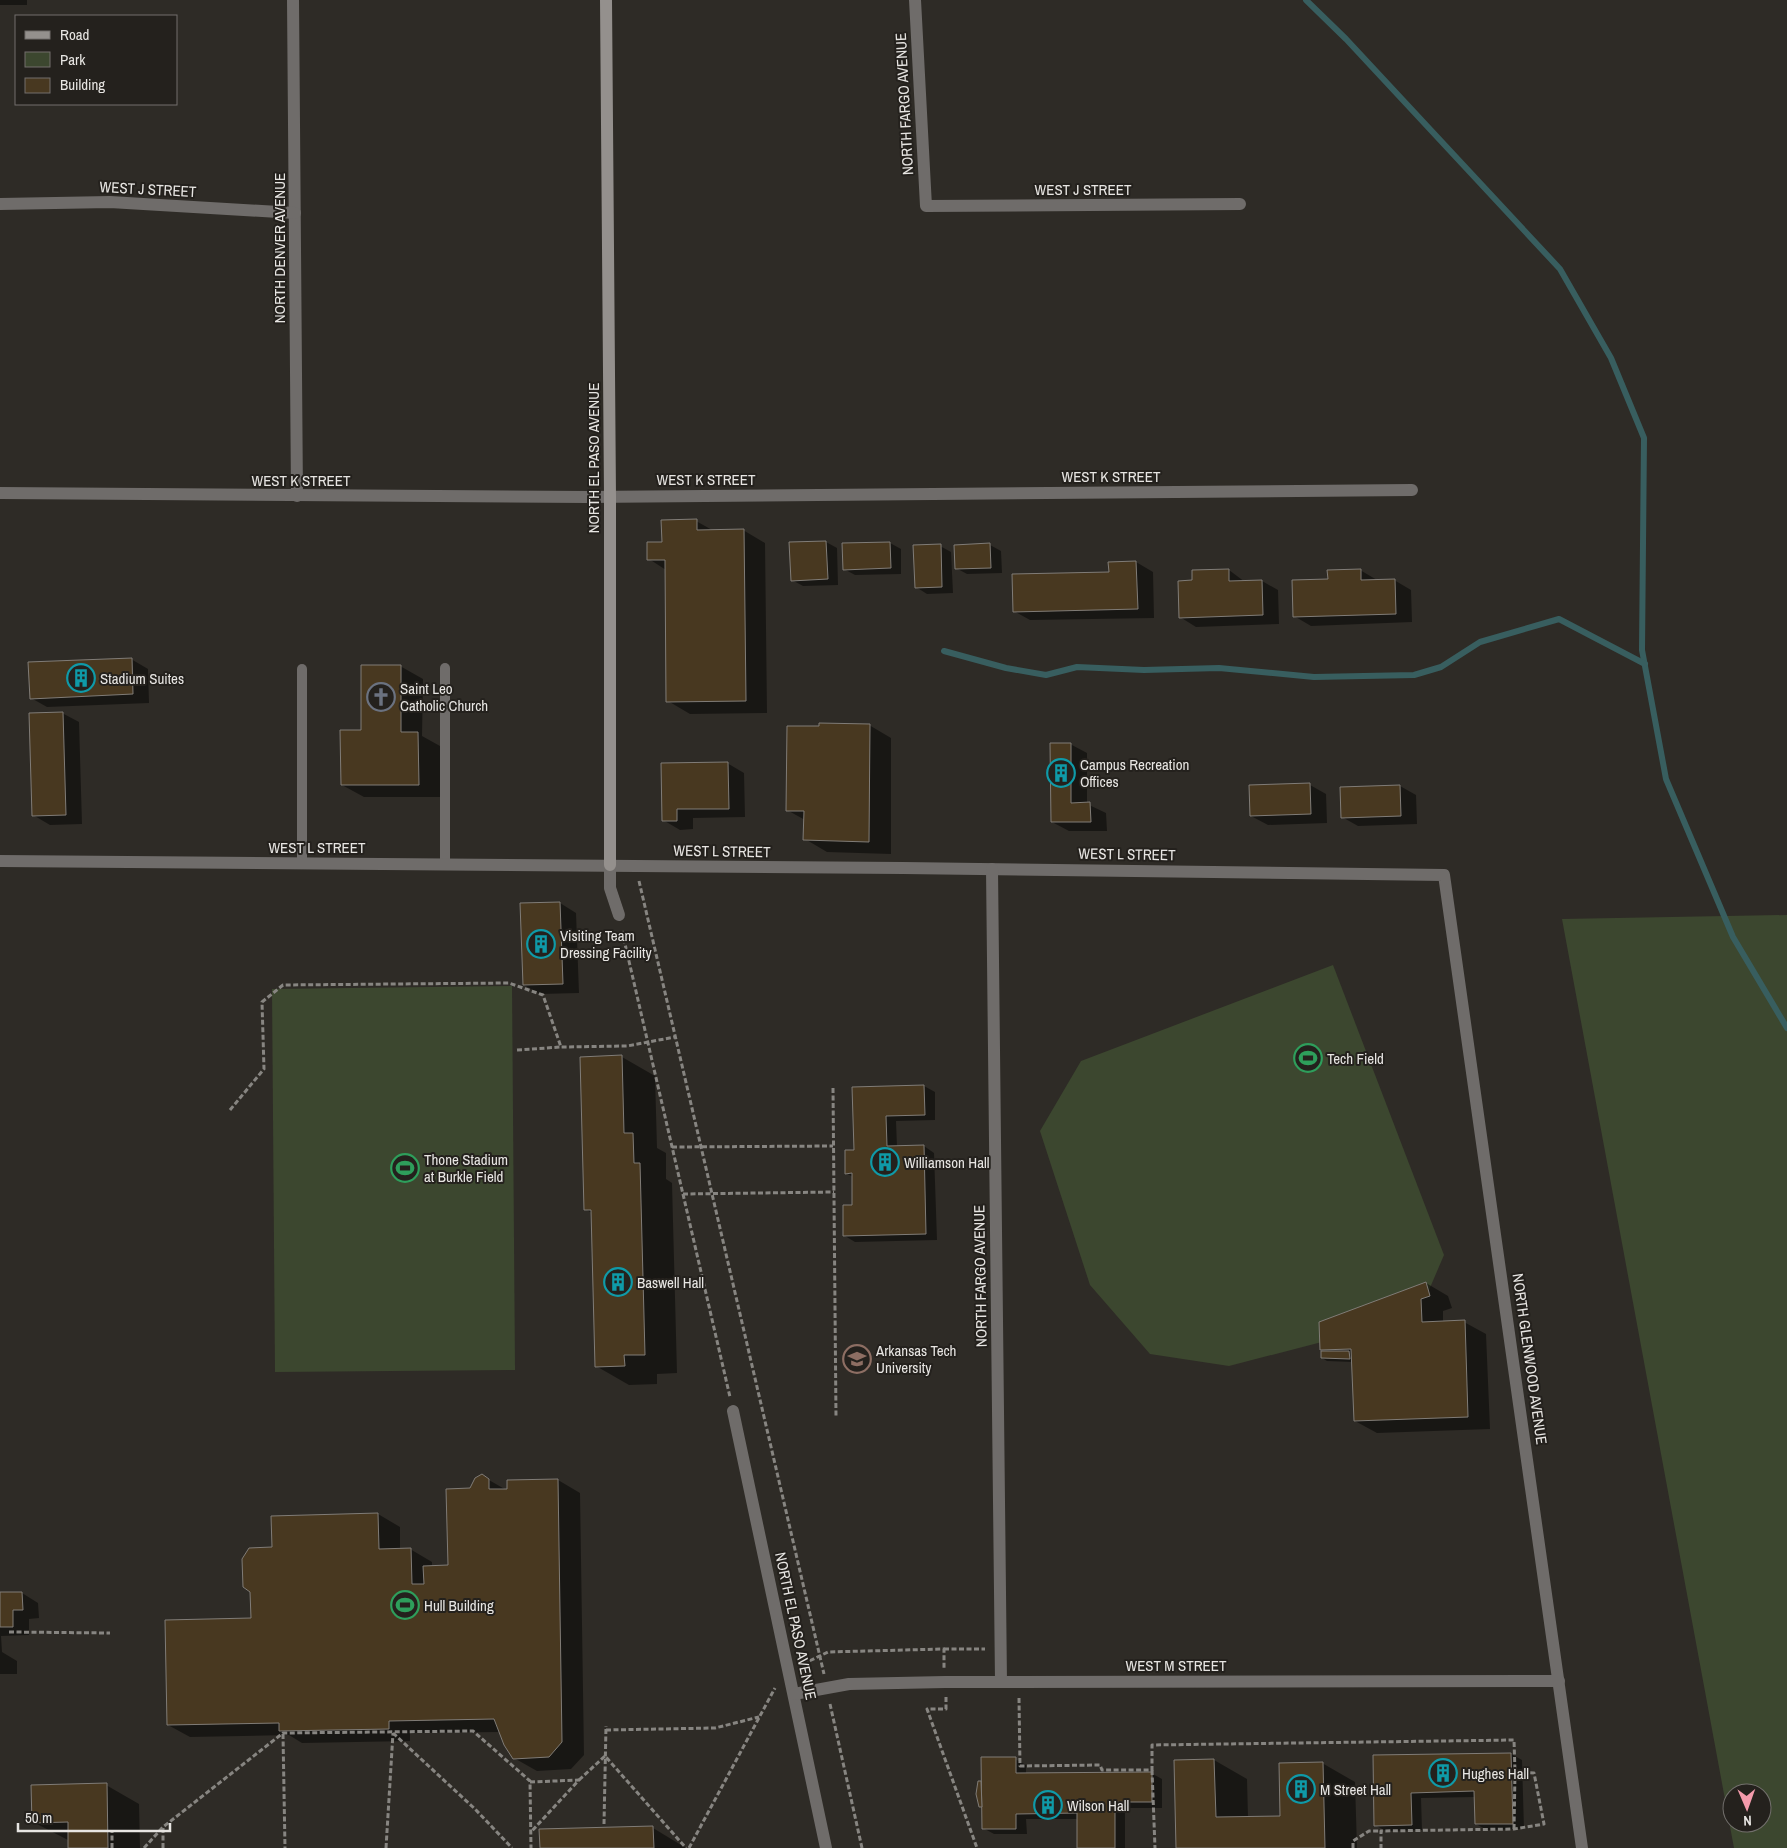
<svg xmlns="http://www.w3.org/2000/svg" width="1787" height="1848" viewBox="0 0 1787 1848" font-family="'Archivo Narrow',sans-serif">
	<rect width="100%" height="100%" fill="#2e2b26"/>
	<g fill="#3c472f" fill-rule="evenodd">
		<path d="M1787,915v933h-53l-172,-929zM1732,1793h30v30h-30z"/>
		<path d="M1333,965l111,290 -15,35 -88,47 -112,29 -79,-12 -60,-69 -50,-154 41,-70z"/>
		<path d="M512,986l3,384 -240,2 -3,-383z"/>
	</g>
	<g fill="#0007">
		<rect x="0" y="0" width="27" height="5"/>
		<path d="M696,521l18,10 29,-1 22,13 2,170 -77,1 -22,-13 -2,-131 -17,-11 14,-16z"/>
		<path d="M826,542l11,6 1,37 -35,1 -11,-6z"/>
		<path d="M890,543l11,6v25l-46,1 -11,-6z"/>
		<path d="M990,545l11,6 1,22 -35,1 -11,-6v-22z"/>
		<path d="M940,546l11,6 2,41 -26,1 -11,-7z"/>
		<path d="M1136,562l17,10 1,46 -124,2 -16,-9 96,-38 -1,-10z"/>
		<path d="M1229,570l16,12 17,-1 16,9 1,34 -83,3 -16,-10z"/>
		<path d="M1360,570l17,10h17l17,10 1,32 -101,4 -17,-10 35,-36z"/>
		<path d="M131,659l17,10 1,34 -102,4 -16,-9z"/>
		<path d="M400,666l23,13 -1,57 18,10v51h-76l-22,-12 20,-54z"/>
		<path d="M62,713l17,9 3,102 -32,1 -17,-10z"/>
		<path d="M869,725l22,13v116l-64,-2 -22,-13v-19l-18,-10z"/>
		<path d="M1070,744l17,9v51l19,9 1,18h-38l-17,-9z"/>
		<path d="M727,763l17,10 1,44 -52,1v11l-13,1 -17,-10z"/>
		<path d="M1310,785l16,9 1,29 -59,2 -17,-9z"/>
		<path d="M1400,786l16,9 1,29 -59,2 -16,-9z"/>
		<path d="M560,903l16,10 3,80 -39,1 -16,-9z"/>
		<path d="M622,1057l33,19 2,72 9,5v26l6,4 5,190 -20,1v10l-28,1 -33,-19 -4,-153 -7,-4z"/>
		<path d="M924,1086l11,6v28l-39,1 1,26 27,-1 10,7 3,87 -82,2 -10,-6 9,-30 -1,-29 -7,-4 9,-22 -2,-63z"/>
		<path d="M1426,1283l22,13 4,12 -9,3v11h21l22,12 4,95 -113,4 -22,-12 -2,-59 -26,-1 -5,-3 4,-6 -5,-2z"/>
		<path d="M482,1476l26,15 50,-11 22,13 4,262 -13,14 -34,2 -23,-13 -14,-26 -90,1v8l-108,2 -13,-8 -99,2 -22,-12 84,-106 21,-71 105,-34 22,13v22h10l22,13v5h18l20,-78z"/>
		<path d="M22,1593l16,10 1,15 -10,1v16l-28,1 1,16 15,9v13h-17v-80z"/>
		<path d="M1511,1754l11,6 2,69 -37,1 -11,-6v-27l-55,1 1,32 -36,1 -11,-6v-69z"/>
		<path d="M1015,1759l11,6v9l125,-1 11,6v29h-37v40h-47v-29h-52l1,15h-33l-11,-6 -4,-46h4z"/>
		<path d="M1214,1760l33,19 1,38h34l40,-54 33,19 2,66h-180l-2,-87z"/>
		<path d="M106,1785l33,19 1,44h-70v-7l-37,-19z"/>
		<path d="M653,1828l33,20h-145z"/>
	</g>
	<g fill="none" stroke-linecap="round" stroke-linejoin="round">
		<g stroke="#385e5f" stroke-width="6">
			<path d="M1306,0l40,39 214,230 51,89 33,80 -2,212 24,129 67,158 54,91"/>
			<path d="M944,651l62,17 40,7 31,-8 67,3 75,-2 95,9 100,-2 27,-8 39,-25 79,-23 86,45"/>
		</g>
	</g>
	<g fill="#483820" stroke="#807c77">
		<path d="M697,519v11l47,-1 2,172 -80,1 -1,-142h-18v-18h15l-1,-22z"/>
		<path d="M826,541l2,38 -37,2 -2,-39z"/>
		<path d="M890,542l1,26 -48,2 -1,-27z"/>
		<path d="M990,543l1,25 -36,1 -1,-24z"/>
		<path d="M941,544l1,43 -27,1 -2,-43z"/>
		<path d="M1136,561l2,48 -125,3 -1,-38 97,-2 -1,-10z"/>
		<path d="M1229,569v12l33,-1 1,35 -84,3 -1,-37 14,-1v-10z"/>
		<path d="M1361,569v11l34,-1 1,35 -103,3 -1,-37 36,-1 -1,-9z"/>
		<path d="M132,658l1,36 -103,5 -2,-37z"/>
		<path d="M361,665h40v67h17l1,53h-78l-1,-55h21z"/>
		<path d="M63,712l3,103 -34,1 -3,-103z"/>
		<path d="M819,723l51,1 -1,118 -66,-2 1,-29h-18l1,-85h32z"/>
		<path d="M1050,743h21v60l19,-1 1,20h-40z"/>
		<path d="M728,762l1,47h-52v12h-15l-1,-58z"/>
		<path d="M1310,783l1,31 -61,2 -1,-31z"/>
		<path d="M1400,785l1,31 -60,2 -1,-31z"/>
		<path d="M560,902l3,82 -40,1 -3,-82z"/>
		<path d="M622,1055l2,78h9l1,30h6l5,192h-21l1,11 -30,1 -4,-157h-7l-4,-153z"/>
		<path d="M924,1085l1,30 -39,1 1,30 37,-1 2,89 -83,2v-31h9v-32l-7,1v-24h9l-2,-63z"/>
		<path d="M1426,1282l4,14 -9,3 1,23 43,-2 3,97 -114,4 -3,-72 -31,1 -1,-28z"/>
		<path d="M1321,1351h28l1,8 -29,-1z"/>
		<path d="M482,1474l7,5v10h18v-9l51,-1 4,263 -13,15 -36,2 -9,-14 -10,-26 -105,2v8l-110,2v-8l-112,2 -2,-105 86,-2 -1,-26 -7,-5 -1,-28 7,-11 23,-1 -1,-31 107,-3 1,36 32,-1 1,36h12l-1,-18 25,-1 -2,-76 24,-1 5,-10z"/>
		<path d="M0,1592h22l1,18h-10v17h-13z"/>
		<path d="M1511,1753l2,71h-38l-1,-33 -63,2 1,32 -38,1 -1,-71z"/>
		<path d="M981,1757h35v16l136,-1v30h-37v46h-38v-35l-61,1v15h-34z"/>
		<path d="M1214,1759l2,58 64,-1 -1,-53 44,-1 2,86h-149l-2,-88z"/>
		<path d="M978,1781h3l1,26h-3l-3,-13z"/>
		<path d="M107,1783l1,65h-40v-26l-36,1 -1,-38z"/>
		<path d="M653,1826l1,22h-114l-1,-19z"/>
	</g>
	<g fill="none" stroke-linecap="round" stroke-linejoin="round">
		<g stroke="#878581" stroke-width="3" stroke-dasharray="5 2.5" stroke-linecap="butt">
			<path d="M639,881l185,793"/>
			<path d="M622,931l108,466"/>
			<path d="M517,1050l44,-3"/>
			<path d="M833,1088l3,329"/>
			<path d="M230,1110l34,-41 -2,-67 21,-17 226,-2 34,12 18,52 66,-1 48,-9"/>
			<path d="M672,1147l161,-1"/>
			<path d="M683,1194l151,-2"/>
			<path d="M9,1632l101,1"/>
			<path d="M944,1649h41"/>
			<path d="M803,1664l25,-12 116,-3v19"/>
			<path d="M946,1697v12h-19l50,139"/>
			<path d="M1019,1698l1,68 80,-1 2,5h50v-25l362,-5 1,32 19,1 10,51 -30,5 -133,2v17"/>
			<path d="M830,1704l32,144"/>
			<path d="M606,1730l109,-2 44,-11"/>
			<path d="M393,1733l82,76 37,39"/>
			<path d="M283,1734l2,114"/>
			<path d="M1152,1770l3,78"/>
			<path d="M579,1780l26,-24 81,92"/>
			<path d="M530,1782l49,-2 -48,52"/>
			<path d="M604,1824l2,-98"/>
			<path d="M1514,1829l1,-57"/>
			<path d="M112,1848v-17"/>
			<path d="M144,1848l19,-21 120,-94 190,-2 57,50 1,67"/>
			<path d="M163,1848v-21"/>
			<path d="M386,1848l7,-115"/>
			<path d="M689,1848l86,-160"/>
			<path d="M1353,1848v-7l16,-10h12"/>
		</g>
		<g stroke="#6f6c6a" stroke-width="10">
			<path d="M302,669v194"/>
			<path d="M445,864v-196"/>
		</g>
		<g stroke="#6f6c6a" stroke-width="12">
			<path d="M293,0l4,496"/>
			<path d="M915,0l11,206 314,-2"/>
			<path d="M0,204l110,-2 185,11"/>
			<path d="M0,493l588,4 824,-7"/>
			<path d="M0,861l903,7 541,7 138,973"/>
			<path d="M610,865v23l9,27"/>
			<path d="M992,869l9,813"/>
			<path d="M733,1411l93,437"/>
			<path d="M794,1694l55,-10 96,-2 614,-1"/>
		</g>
		<path stroke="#94908d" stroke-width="12" d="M606,0l4,496v369"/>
	</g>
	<defs>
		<symbol id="building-ring" viewBox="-11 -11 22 22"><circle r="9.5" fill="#24211d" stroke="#0f9aa8" stroke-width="1.5"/><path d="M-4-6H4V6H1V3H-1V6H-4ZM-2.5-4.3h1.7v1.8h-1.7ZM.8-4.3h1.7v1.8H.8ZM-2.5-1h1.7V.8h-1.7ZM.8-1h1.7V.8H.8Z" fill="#0f9aa8"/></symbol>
		<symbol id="church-ring" viewBox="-11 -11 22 22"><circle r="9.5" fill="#24211d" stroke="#6b7280" stroke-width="1.5"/><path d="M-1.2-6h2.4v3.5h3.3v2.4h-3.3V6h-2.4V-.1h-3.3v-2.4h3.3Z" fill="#6b7280"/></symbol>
		<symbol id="stadium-ring" viewBox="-11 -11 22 22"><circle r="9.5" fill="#24211d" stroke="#2e9e5b" stroke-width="1.5"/><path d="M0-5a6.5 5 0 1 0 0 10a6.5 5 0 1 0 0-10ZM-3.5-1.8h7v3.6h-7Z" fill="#2e9e5b"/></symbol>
		<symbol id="university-ring" viewBox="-11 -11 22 22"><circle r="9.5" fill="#24211d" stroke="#8d6e63" stroke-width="1.5"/><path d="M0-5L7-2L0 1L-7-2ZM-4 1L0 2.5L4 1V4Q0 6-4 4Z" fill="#8d6e63"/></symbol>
	</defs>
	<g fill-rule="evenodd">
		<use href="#building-ring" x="65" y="662" width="32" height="32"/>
		<use href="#church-ring" x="365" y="681" width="32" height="32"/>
		<use href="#building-ring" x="1045" y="757" width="32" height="32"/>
		<use href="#building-ring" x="525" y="928" width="32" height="32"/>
		<use href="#stadium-ring" x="1292" y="1042" width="32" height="32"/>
		<use href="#building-ring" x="869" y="1146" width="32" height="32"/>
		<use href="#stadium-ring" x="389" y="1152" width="32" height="32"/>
		<use href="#building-ring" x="602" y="1266" width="32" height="32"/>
		<use href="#university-ring" x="841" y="1343" width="32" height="32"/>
		<use href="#stadium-ring" x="389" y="1589" width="32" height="32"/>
		<use href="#building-ring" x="1427" y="1757" width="32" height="32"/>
		<use href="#building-ring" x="1285" y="1773" width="32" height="32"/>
		<use href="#building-ring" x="1032" y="1789" width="32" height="32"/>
	</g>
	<g text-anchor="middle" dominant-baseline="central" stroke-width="4" stroke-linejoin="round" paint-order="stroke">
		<g font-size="15" fill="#e7e5e2" stroke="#24211d">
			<text transform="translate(904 104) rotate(-93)">NORTH FARGO AVENUE</text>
			<text transform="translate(148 189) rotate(3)">WEST J STREET</text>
			<text x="1083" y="189">WEST J STREET</text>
			<text transform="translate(279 248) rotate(-90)">NORTH DENVER AVENUE</text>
			<text transform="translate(593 458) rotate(-90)">NORTH EL PASO AVENUE</text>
			<text x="1111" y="476">WEST K STREET</text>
			<text x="706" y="479">WEST K STREET</text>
			<text x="301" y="480">WEST K STREET</text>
			<text x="317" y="847">WEST L STREET</text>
			<text transform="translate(722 851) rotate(1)">WEST L STREET</text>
			<text transform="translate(1127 854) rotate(1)">WEST L STREET</text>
			<text transform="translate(980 1276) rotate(-91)">NORTH FARGO AVENUE</text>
			<text transform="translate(1530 1359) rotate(82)">NORTH GLENWOOD AVENUE</text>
			<text transform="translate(796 1626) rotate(78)">NORTH EL PASO AVENUE</text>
			<text x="1176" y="1665">WEST M STREET</text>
		</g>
		<g font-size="15" fill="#e7e5e2" stroke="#24211d" text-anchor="start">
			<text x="100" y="678">Stadium Suites</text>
			<text x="400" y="688">Saint Leo<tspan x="400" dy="17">Catholic Church</tspan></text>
			<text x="1080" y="764">Campus Recreation<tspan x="1080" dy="17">Offices</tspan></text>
			<text x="560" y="935">Visiting Team<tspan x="560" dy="17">Dressing Facility</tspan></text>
			<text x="1327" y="1058">Tech Field</text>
			<text x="424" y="1159">Thone Stadium<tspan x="424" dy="17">at Burkle Field</tspan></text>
			<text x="904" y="1162">Williamson Hall</text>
			<text x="637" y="1282">Baswell Hall</text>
			<text x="876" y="1350">Arkansas Tech<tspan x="876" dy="17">University</tspan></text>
			<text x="424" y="1605">Hull Building</text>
			<text x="1462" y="1773">Hughes Hall</text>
			<text x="1320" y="1789">M Street Hall</text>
			<text x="1067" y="1805">Wilson Hall</text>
		</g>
	</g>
	<rect x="15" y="15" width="162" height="90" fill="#24211d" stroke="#726f6c"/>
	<rect x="25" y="31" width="25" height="8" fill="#94908d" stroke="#726f6c"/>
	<text x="60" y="40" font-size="15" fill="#e7e5e2">Road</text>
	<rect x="25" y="52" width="25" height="15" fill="#3c472f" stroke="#726f6c"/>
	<text x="60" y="65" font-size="15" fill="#e7e5e2">Park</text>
	<rect x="25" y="78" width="25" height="15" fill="#483820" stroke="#726f6c"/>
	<text x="60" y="90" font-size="15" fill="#e7e5e2">Building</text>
	<g transform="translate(1747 1808) rotate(178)"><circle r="24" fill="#24211d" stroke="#726f6c"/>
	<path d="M0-4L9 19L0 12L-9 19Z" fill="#f39aab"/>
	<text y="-8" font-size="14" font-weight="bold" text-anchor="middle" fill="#e7e5e2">N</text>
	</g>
	<path d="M18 1823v8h152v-8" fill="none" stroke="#e7e5e2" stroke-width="2.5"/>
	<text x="25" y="1823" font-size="15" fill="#e7e5e2" stroke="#24211d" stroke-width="4" paint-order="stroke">50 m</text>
</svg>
